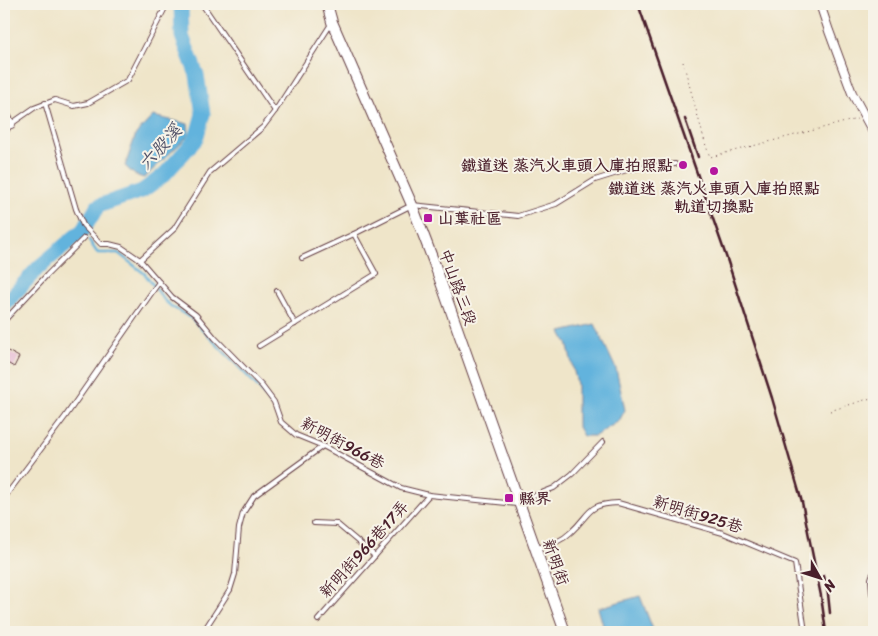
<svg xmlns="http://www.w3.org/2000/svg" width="878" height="636" viewBox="0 0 878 636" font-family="Sriracha,'LXGW WenKai TC',sans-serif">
	<rect width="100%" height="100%" fill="#f7f3e8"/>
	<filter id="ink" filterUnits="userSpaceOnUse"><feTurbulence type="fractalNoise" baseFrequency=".02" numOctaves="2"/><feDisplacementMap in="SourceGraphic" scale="10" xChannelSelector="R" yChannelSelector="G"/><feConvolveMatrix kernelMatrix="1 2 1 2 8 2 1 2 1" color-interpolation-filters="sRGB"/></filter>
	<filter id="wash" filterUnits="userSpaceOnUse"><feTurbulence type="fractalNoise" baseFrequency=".0096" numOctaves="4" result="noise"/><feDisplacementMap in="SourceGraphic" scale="20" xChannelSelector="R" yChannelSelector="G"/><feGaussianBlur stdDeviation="1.12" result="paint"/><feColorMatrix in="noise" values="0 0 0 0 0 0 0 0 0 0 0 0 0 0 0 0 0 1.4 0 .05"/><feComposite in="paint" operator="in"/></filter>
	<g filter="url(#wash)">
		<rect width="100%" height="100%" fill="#efe5c9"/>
		<g fill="#62b3dd" stroke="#566984">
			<path d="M153,116l35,8 1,11 -45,43 -9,-3 -10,-9 11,-32z"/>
			<path d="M595,324l21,45 9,41 -6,11 -24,15h-12l-6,-11v-41l-10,-41 -6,-11z"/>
			<path d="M640,596l14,36h-49l-7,-24z"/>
		</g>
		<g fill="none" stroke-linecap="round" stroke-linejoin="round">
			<g stroke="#62b3dd" stroke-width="2.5">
				<path d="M83,230l2,3"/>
				<path d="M89,240l7,11 2,2h20l27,21 20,27 7,6 19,11 69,71 9,13"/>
			</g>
			<path stroke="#62b3dd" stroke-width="15" d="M4,305l35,-38 44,-37 15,-24 44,-15 22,-16 32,-36 7,-25 -6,-39 -15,-39 -1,-32"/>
		</g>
		<g id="blocks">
			<path fill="#e3b1d1" d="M6,350l13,7 -5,10 -10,-6v-7z"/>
		</g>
	</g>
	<g filter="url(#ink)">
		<use href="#blocks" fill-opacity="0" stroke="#633d43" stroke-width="1"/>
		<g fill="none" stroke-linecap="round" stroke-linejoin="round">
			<defs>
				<g id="service">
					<path d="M202,4l73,107"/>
					<path d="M45,103l31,106 7,16 18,19h8l12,3 19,13 32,37 24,18 19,23 47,48 12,16 7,20 15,13 27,11 78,42 28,7 88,9"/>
					<path d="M4,134l7,-10 23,-16 21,-8 19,6 14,-3 40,-23 39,-76"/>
					<path d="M302,258l52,-24 58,-29 106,11 38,-12 39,-24 35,-11 45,-5"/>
					<path d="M140,260l34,-31 36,-57 53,-45 12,-16 56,-87"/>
					<path d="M277,291l18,33"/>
					<path d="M4,321l43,-46 37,-37"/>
					<path d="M259,346l117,-72 -22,-40"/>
					<path d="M4,498l61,-81 94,-135"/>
					<path d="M521,501l33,-13 18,-14 31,-32"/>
					<path d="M314,523l23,1 38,32"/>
					<path d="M536,548c13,-2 25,-6 35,-16 20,-18 15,-28 47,-29l105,30 72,30 10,69"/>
					<path d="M318,620l111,-125"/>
					<path d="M203,632l27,-42 5,-16 4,-46 4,-15 11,-17 69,-50"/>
				</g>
				<g id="minor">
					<path d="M820,4l9,27 23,62 22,41"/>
					<path d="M4,112l7,12"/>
					<path d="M874,576l-1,3 1,14"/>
				</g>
				<path id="tertiary" d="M327,4l5,18 80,183 21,55 132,372"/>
			</defs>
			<use href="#service" stroke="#633d43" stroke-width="6"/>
			<use href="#minor" stroke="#633d43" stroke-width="10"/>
			<use href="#tertiary" stroke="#633d43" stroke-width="12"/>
			<g stroke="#633d43" stroke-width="1" stroke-dasharray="1 4" stroke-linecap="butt">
				<path d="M683,62l23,84 4,11 147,-38"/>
				<path d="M830,411l44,-14"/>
			</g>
			<use href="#service" stroke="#fff" stroke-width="4"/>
			<use href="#minor" stroke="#fff" stroke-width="8"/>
			<use href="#tertiary" stroke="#fff" stroke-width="10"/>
			<g stroke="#4a1f2b" stroke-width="2.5">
				<path d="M638,4l89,255 45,139 30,104 19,94 5,36"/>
				<path d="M685,119l13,38"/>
				<path d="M824,576l4,18 2,19"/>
			</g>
		</g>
	</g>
	<g fill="#b5179e" stroke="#f7f3e8" stroke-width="2">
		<circle cx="683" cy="165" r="5"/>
		<circle cx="714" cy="171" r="5"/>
		<rect x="423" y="213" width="10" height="10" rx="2.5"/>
		<rect x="504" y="493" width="10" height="10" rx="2.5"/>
	</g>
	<g text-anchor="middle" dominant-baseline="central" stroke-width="4" stroke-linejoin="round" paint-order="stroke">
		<g font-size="16" font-weight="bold" fill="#4a1f2b" stroke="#f7f3e8" text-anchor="start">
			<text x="673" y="165" text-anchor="end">鐵道迷 蒸汽火車頭入庫拍照點</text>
			<text x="714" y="188" text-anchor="middle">鐵道迷 蒸汽火車頭入庫拍照點<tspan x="714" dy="18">軌道切換點</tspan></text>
			<text x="438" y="218">山葉社區</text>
			<text x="519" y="498">縣界</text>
		</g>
		<g font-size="16" fill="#4a1f2b" stroke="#f7f3e8">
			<text transform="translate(458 287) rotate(70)">中山路三段</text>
			<text transform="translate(343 443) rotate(28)">新明街966巷</text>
			<text transform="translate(698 514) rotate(17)">新明街925巷</text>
			<text transform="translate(364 549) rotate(-48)">新明街966巷17弄</text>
			<text transform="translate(556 562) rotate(70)">新明街</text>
		</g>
		<g font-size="18" font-style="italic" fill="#525369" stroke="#f7f3e8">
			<text transform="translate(160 147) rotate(-48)">六股溪</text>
		</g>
	</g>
	<rect width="878" height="636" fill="none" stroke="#f7f3e8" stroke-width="20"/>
	<g transform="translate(820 578) rotate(129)" stroke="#f7f3e8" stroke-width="4" paint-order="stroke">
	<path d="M0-4L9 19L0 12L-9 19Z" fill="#4a1f2b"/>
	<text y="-8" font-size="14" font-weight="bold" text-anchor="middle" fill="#4a1f2b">N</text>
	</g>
</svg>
